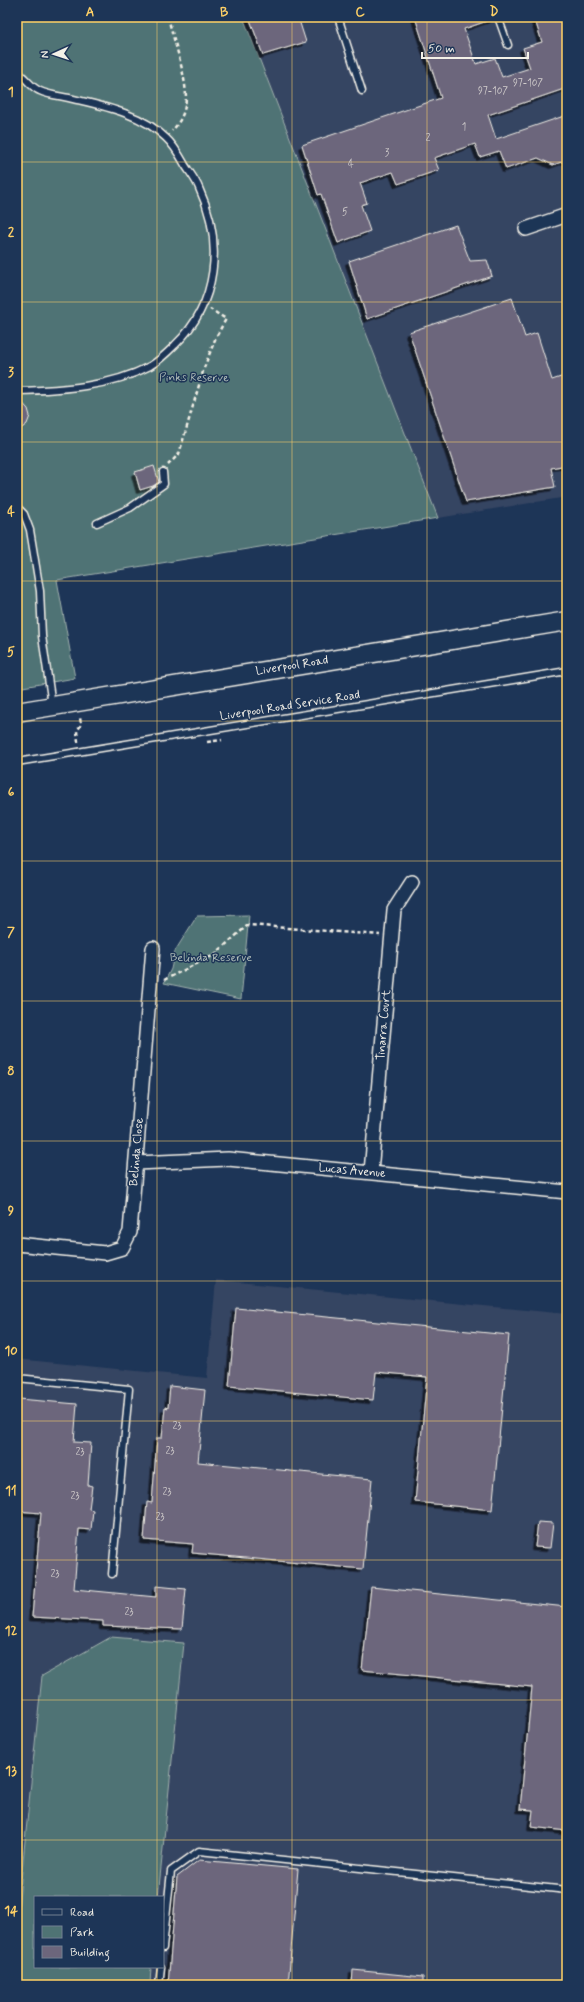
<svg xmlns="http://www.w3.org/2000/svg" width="584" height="2002" viewBox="0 0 584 2002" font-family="Mynerve,sans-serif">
	<defs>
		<filter id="shadow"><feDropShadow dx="-3.5" dy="3.5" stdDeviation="0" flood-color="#0009"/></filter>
	</defs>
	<rect width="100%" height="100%" fill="#1d3557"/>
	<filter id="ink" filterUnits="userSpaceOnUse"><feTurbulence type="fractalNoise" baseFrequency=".025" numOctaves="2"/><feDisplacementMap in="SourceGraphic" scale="8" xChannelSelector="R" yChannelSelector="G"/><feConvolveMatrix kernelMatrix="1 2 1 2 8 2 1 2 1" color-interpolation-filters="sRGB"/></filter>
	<g filter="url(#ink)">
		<g fill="#354462">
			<path d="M243,17h324v480l-129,21z"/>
			<path d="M216,1280l351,34v671h-417l1,-18h12v-70h-5l25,-254 -141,33 -25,243v-560l190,19z"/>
		</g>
		<g fill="#4f7374" stroke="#a2b2ae">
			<path d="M17,17h226l195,501 -381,62 18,98 -58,10z"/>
			<path d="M249,915l-8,84 -77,-16 7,-14 4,-18 22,-35z"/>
			<path d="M111,1637l73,6 -26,254h-123v70h116l-1,18h-133v-66l25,-243z"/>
		</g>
		<g fill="#6c667c" stroke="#f4f1e8" filter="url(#shadow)">
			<path d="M249,17h49l8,25 -43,13z"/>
			<path d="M415,17h78v2l-29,10 12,35 19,-6 7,19 28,-9 -7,-20 19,-6 -8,-25h33v71l-79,27 8,24 71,-24v45l-14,5 -15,-7 -32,11 -7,-18 -19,6 -5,-13 -41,14 5,12 -41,14 -5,-12 -33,11 7,20 -6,2 9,26 -32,12 -17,-49 -3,1 -16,-50 139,-47z"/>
			<path d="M456,225l14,36 17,-1 5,16 -125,43 -18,-58z"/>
			<path d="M512,298l13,39 12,-4 15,47 15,-5v90l-16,3 4,19 -89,15 -57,-170z"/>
			<path d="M17,397l11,12 2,7 -3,8 -10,8z"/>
			<path d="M154,466l5,16 -6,4 -13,4 -5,-18z"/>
			<path d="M236,1308l273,27 -17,175 -77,-8 12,-125 -51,-5 -3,28 -144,-14z"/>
			<path d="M170,1386l35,4 -7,72 174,17 -9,90 -171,-16 1,-9 -49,-4 3,-38 5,1 5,-65h5l3,-31 3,1z"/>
			<path d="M19,1399l58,5 -3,38 17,1 -3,42 4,1 -3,23 4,1 -2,20 -12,-1 -5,60 82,8v-11l30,3 -4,40 -79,-3v-5l-71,-4 9,-104 -24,-2z"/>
			<path d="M538,1522l15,1 -3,25 -15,-1z"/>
			<path d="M371,1587l196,20v224l-36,-4 2,-17 -13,-1 12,-122 -170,-17z"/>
			<path d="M199,1860l99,9 -10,116h-120l9,-108z"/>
			<path d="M353,1970l70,7v8h-71z"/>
		</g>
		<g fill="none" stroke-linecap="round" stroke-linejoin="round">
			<defs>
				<g id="service">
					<path d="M338,17l24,74"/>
					<path d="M498,17l10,28"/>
					<path d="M17,72c9,5 13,15 23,19 8,4 20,5 29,7 33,8 72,15 97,40 8,7 14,18 19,27 5,8 11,15 14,23 25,54 19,116 -24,157 -7,7 -16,16 -25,21 -40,21 -89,24 -133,25"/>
					<path d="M17,507l7,7 6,16 10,61 2,45 10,69"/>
					<path d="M97,523l33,-15 34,-24 -1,-12"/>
					<path d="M17,762l550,-91"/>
					<path d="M17,1378l112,11 -17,185"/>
					<path d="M163,1948l8,-77 28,-20 368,39"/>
					<path d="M159,1985l2,-18"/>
				</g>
				<g id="minor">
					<path d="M526,229l41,-14"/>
					<path d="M136,1163l92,-4 339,33"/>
					<path d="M371,1172l23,-262 18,-28"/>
					<path d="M17,1244l88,9 17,-5 8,-16 23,-284"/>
				</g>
				<path id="secondary" d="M17,712l550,-91"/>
			</defs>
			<use href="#service" stroke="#f4f1e8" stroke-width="9"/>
			<use href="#minor" stroke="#f4f1e8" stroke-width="16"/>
			<use href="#secondary" stroke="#f4f1e8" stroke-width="21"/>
			<g stroke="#f4f1e8" stroke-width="2.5" stroke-dasharray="4 3" stroke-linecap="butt">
				<path d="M168,17c5,22 22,68 17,89 -2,10 -6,17 -13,25"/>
				<path d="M168,465l11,-11 25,-86 12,-31 10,-18 -16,-10"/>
				<path d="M78,742l-1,-11 4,-6 -1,-8"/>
				<path d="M207,742l15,-2"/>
				<path d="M164,980l50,-25 34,-30 132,10"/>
			</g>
			<use href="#service" stroke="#1d3557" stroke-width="6"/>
			<use href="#minor" stroke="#1d3557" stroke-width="13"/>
			<use href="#secondary" stroke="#1d3557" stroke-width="18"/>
		</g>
	</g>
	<path fill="none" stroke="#ffd166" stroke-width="1" stroke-opacity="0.55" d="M157,17v1880M292,17v1968M427,17v1968M17,162h550M17,302h550M17,442h550M17,581h550M17,721h550M17,861h550M17,1001h550M17,1141h550M17,1281h550M17,1421h550M17,1560h550M17,1700h550M17,1840h550M157,1967v18"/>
	<g text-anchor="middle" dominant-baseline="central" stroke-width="3" stroke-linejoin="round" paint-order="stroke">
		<g font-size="10" fill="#d2cecd">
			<text x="528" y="83">97-107</text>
			<text x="493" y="91">97-107</text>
			<text x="464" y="127">1</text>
			<text x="428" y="138">2</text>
			<text x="387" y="153">3</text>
			<text x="351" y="164">4</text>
			<text x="345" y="212">5</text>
			<text x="177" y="1426">23</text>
			<text x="170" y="1451">23</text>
			<text x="80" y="1452">23</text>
			<text x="167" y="1492">23</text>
			<text x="75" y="1496">23</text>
			<text x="160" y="1517">23</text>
			<text x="55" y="1574">23</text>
			<text x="129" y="1612">23</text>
		</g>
		<g font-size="12" fill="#b2bfba" stroke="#1d3557">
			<text x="194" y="378">Pinks Reserve</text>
			<text x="211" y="958">Belinda Reserve</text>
		</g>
		<g font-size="12" fill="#f4f1e8" stroke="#1d3557">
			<text transform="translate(292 666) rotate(-9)">Liverpool Road</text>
			<text transform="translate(290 706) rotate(-9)">Liverpool Road Service Road</text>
			<text transform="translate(384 1025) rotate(-85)">Tinarra Court</text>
			<text transform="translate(137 1152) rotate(-85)">Belinda Close</text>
			<text transform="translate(352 1171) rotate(5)">Lucas Avenue</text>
		</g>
	</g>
	<rect width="584" height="2002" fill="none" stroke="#1d3557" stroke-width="44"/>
	<rect x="34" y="1896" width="130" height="72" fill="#1d3557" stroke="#738091"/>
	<rect x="42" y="1909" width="20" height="6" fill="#1d3557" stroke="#738091"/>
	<text x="70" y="1916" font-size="12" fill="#f4f1e8">Road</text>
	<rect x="42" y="1926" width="20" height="12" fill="#4f7374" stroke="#738091"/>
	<text x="70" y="1936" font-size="12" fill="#f4f1e8">Park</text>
	<rect x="42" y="1946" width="20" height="12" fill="#6c667c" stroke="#738091"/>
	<text x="70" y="1956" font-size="12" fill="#f4f1e8">Building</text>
	<g transform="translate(54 54) rotate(267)" stroke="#1d3557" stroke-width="3" paint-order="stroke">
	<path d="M0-3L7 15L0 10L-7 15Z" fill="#f4f1e8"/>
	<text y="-6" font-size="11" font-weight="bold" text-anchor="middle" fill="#f4f1e8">N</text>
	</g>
	<path d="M422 52v6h106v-6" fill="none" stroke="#f4f1e8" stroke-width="2"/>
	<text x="428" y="52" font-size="12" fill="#f4f1e8" stroke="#1d3557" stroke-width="3" paint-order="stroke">50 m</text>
	<rect x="22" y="22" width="540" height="1958" fill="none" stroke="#ffd166" stroke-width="1.5"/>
	<g font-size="13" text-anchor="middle" font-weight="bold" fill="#ffd166">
		<text x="90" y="16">A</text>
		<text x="224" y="16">B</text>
		<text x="360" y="16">C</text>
		<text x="494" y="16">D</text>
		<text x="11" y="96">1</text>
		<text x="11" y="236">2</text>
		<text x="11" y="376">3</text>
		<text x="11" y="516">4</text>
		<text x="11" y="656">5</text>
		<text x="11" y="796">6</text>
		<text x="11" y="936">7</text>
		<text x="11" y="1075">8</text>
		<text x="11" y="1215">9</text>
		<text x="11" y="1355">10</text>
		<text x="11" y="1495">11</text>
		<text x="11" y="1635">12</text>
		<text x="11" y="1775">13</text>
		<text x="11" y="1915">14</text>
	</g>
</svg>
